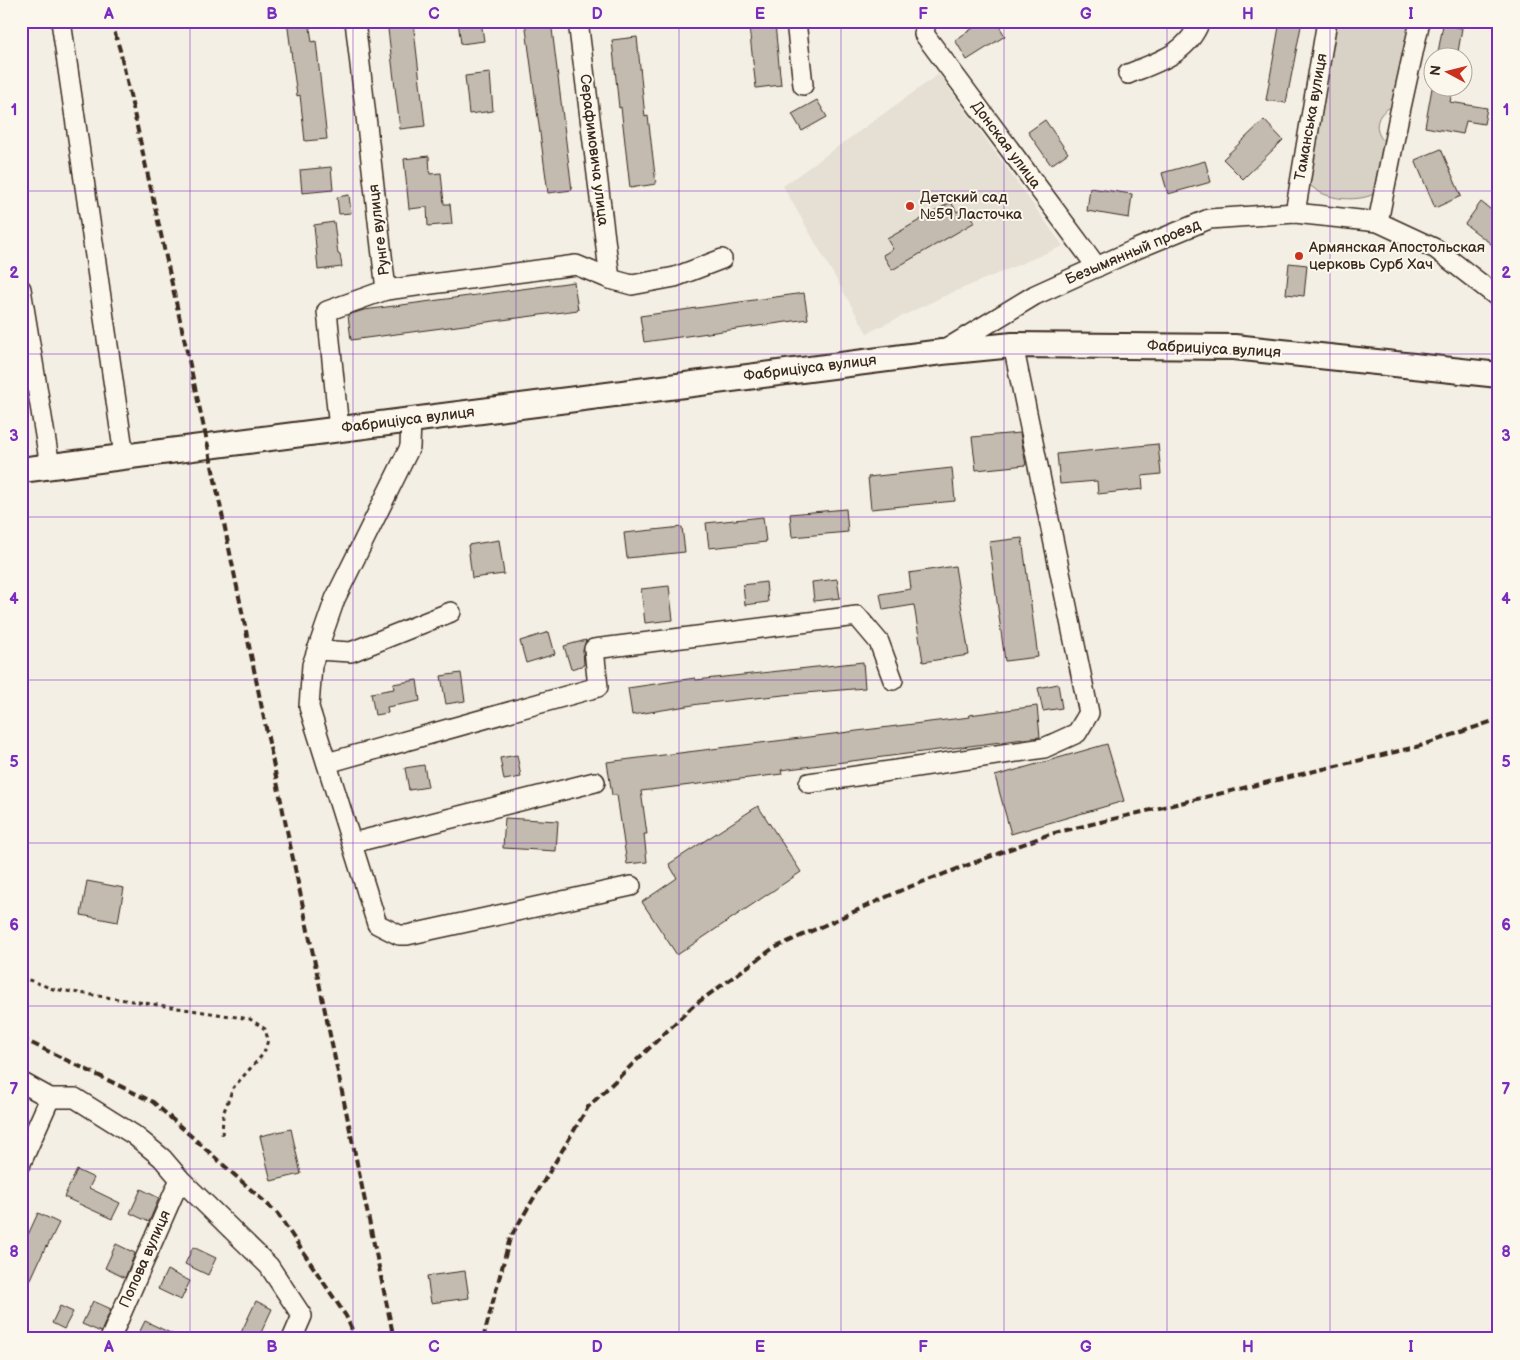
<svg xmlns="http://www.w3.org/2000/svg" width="1520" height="1360" viewBox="0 0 1520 1360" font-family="'Balsamiq Sans',sans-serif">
	<rect width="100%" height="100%" fill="#f3efe4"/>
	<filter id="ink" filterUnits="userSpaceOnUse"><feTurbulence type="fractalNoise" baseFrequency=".02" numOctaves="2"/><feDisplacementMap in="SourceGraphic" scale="10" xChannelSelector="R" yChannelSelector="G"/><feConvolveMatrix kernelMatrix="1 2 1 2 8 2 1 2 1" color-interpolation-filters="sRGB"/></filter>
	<g filter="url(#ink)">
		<path fill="#e5dfd4" d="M939,74l124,172 -119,50 -77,37 -84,-147z"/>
		<path fill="#d8d1c6" stroke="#8a7e72" d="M1333,21h81l-22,86c-16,5 -20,24 -7,35l-7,50c-18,11 -54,9 -69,-8z"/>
		<g fill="#c3bbb0" stroke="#3b2a1e">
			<path d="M287,21h22l3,21 4,-1 11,98 -22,2 -5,-46 -3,1z"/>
			<path d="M387,21h26l12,105 -25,3z"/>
			<path d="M458,21h23l3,20 -23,3z"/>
			<path d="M525,21h26l21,169 -24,3z"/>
			<path d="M984,21h12l9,15 -38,24 -12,-20z"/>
			<path d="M1280,21h22l-16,82 -20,-3z"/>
			<path d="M775,24l6,61 -25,3 -7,-61z"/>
			<path d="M1443,25l19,3 -5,30h-20z"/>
			<path d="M637,37l8,80 3,-1 8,68 -26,4 -9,-81 -2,1 -7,-68z"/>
			<path d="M490,73l3,38 -24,3 -4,-38z"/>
			<path d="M1432,88h21l-3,14 37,6 -3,16 -18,-3 -3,13 -38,-7z"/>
			<path d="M817,100l10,17 -25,14 -10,-17z"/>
			<path d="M1045,120l23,33 -17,12 -23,-33z"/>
			<path d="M1264,120l19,20 -40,39 -20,-20z"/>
			<path d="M1441,149l20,47 -26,12 -20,-48z"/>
			<path d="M429,156l1,18 11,-1 3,31h6l2,20 -24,2 -1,-19 -18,2 -5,-50z"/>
			<path d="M1205,161l6,21 -43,12 -6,-21z"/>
			<path d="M331,167l2,23 -31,3 -2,-23z"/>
			<path d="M1090,188l42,6 -3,24 -42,-7z"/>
			<path d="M349,195l2,18 -12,1 -2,-17z"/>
			<path d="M951,202l6,10 9,-5 9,15 -83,48 -9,-15 10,-6 -6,-10z"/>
			<path d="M1481,202l18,14v34l-34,-26z"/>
			<path d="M334,222l4,32h2l2,13 -24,3 -4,-45z"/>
			<path d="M1289,263l18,2 -3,31 -18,-2z"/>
			<path d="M574,282l4,28 -227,30 -3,-25 16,-5z"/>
			<path d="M804,293l4,26 -164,23 -4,-26z"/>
			<path d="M1020,433l6,32 -50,5 -4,-33z"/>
			<path d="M1158,444l3,30 -19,2 1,13 -45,5 -1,-13 -37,3 -3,-30z"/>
			<path d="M952,468l3,33 -84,8 -3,-32z"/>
			<path d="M846,509l2,23 -56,5 -2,-23z"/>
			<path d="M763,517l3,25 -57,6 -3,-25z"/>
			<path d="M682,527l3,25 -58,6 -3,-25z"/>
			<path d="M1022,538l16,119 -33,4 -16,-119z"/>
			<path d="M499,540l5,34 -32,4 -4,-33z"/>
			<path d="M955,566l14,89 -46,7 -9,-57 -31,5 -3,-16 31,-5 -2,-16z"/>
			<path d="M837,579l3,19 -26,3 -2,-19z"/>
			<path d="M766,582l2,20 -23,3 -2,-20z"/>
			<path d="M669,586l4,34 -28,3 -4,-34z"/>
			<path d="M549,632l6,22 -29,9 -6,-22z"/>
			<path d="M586,640l-3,10 1,15 -13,4 -7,-23z"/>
			<path d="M863,662l2,26 -72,6 -94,10 -67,11 -4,-27 67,-10 1,2z"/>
			<path d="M461,673l4,28 -19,3 -5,-28z"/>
			<path d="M417,680l3,21 -33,6 1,6 -13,2 -4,-22 23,-4 -1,-5z"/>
			<path d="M1058,684l4,24 -19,3 -5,-23z"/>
			<path d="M1037,706l3,31 -259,33 1,4 -141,17 6,43h-3l3,28 -20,2 -10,-69h-5l-5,-33 363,-45 -1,-2z"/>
			<path d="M1107,744l17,57 -113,33 -16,-58z"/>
			<path d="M517,755l4,22 -17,3 -4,-22z"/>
			<path d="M424,765l4,22 -19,3 -4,-22z"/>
			<path d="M758,806l43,66 -124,83 -35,-53 35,-24 -8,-14z"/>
			<path d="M505,818l53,3 -2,30 -53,-3z"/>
			<path d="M87,881l37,7 -6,34 -37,-7z"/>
			<path d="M291,1129l10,45 -30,7 -11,-45z"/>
			<path d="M77,1170l17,8 -5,10 31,15 -8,16 -48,-22z"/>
			<path d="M141,1189l18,9 -10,24 -19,-9z"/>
			<path d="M38,1213l21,10 -12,24 -1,-1 -25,55v-51z"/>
			<path d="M116,1244l19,9 -10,25 -20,-10z"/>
			<path d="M193,1247l23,11 -8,17 -23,-11z"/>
			<path d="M167,1270l23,11 -9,19 -23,-11z"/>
			<path d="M465,1271l4,27 -38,5 -4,-27z"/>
			<path d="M93,1301l18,8 -10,23 -19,-8z"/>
			<path d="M256,1301l16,8 -14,30h-20z"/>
			<path d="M60,1306l13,6 -9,17 -12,-6z"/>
			<path d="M145,1321l38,18h-47z"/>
		</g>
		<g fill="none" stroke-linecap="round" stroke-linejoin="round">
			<defs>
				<g id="minor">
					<path d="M61,21l63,435"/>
					<path d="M578,21l32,258"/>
					<path d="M796,21l7,64"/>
					<path d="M926,21l-2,13 173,233"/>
					<path d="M1128,74c29,-12 60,-20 72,-53"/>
					<path d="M1295,213l32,-192"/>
					<path d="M1378,222l20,-101 22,-100"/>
					<path d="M21,289l29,177"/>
					<path d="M386,290l190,-25 34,14 22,6 43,-8 47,-18"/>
					<path d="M943,351l92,-56 99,-45 75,-31 86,-6 83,9 58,27 63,49"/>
					<path d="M411,420l-1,27 -75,152 -23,66 -3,42 68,217 22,11h8l224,-49"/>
					<path d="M339,429l-12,-118 59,-21 -31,-269"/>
					<path d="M317,650l34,2 100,-40"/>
					<path d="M327,763l271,-76 -4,-38 263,-33 22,26 14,38"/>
					<path d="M809,783l235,-35 33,-15 12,-20 -76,-368"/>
					<path d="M352,843l243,-61"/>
					<path d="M21,1082l29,16h25l59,37 28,23 18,21 89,87 33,50 -10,23"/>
					<path d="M21,1163l29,-65"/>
					<path d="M110,1339l70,-160"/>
				</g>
				<path id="major" d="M21,470l921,-118 71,-7 221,2 265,28"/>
			</defs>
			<use href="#minor" stroke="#3b2a1e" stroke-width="22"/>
			<use href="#major" stroke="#3b2a1e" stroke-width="28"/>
			<path stroke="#3b2a1e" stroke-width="3" stroke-dasharray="4 4" stroke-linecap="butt" d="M21,977l32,12 197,30 15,10 3,11 -4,13 -31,35 -10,26 -1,25"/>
			<use href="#minor" stroke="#fbf7ec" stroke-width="19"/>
			<use href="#major" stroke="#fbf7ec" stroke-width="24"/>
			<g stroke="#3b2a1e" stroke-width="4" stroke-dasharray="8 4" stroke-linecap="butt">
				<path d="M111,21l9,29 88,396 81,394 105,499"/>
				<path d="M21,1038l132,64 124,111 69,103 10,23"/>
				<path d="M483,1339l27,-101 78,-131 105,-101 79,-57 132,-60 146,-55 370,-88 79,-27"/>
			</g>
		</g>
	</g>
	<path fill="none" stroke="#7b2cbf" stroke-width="1" stroke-opacity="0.55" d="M190,21v1318M353,21v1318M516,21v1318M679,21v1318M841,21v1318M1004,21v1318M1167,21v1318M1330,21v1318M21,191h1478M21,354h1478M21,517h1478M21,680h1478M21,843h1478M21,1006h1478M21,1169h1478"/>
	<g fill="#c8321e" stroke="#fbf7ec" stroke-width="2">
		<circle cx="910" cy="206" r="5"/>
		<circle cx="1299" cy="256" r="5"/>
	</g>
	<g text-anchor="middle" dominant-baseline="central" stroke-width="4" stroke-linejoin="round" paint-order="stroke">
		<g font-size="15" fill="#3b2a1e" stroke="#fbf7ec">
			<text transform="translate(1311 117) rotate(-80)">Таманська вулиця</text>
			<text transform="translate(1006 145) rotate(53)">Донская улица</text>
			<text transform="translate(594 150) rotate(83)">Серафимовича улица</text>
			<text transform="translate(379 230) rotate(-97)">Рунге вулиця</text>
			<text transform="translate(1133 252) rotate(-23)">Безымянный проезд</text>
			<text transform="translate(1214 349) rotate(3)">Фабриціуса вулиця</text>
			<text transform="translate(810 368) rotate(-7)">Фабриціуса вулиця</text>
			<text transform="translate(408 420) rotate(-7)">Фабриціуса вулиця</text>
			<text transform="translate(145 1259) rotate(-66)">Попова вулиця</text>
		</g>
		<g font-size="15" fill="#3b2a1e" stroke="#fbf7ec" text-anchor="start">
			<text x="920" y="197">Детский сад<tspan x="920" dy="17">№59 Ласточка</tspan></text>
			<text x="1309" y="247">Армянская Апостольская<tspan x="1309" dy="17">церковь Сурб Хач</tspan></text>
		</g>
	</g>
	<rect width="1520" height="1360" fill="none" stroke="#fbf7ec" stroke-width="55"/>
	<g transform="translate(1448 72) rotate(277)"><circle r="24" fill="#fbf7ec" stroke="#aea59a"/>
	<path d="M0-4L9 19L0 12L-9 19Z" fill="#c8321e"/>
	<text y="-8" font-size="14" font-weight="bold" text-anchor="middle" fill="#3b2a1e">N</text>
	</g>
	<rect x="28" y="28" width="1464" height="1304" fill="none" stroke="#7b2cbf" stroke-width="2"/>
	<g font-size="16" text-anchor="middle" font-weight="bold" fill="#7b2cbf">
		<text x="109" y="19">A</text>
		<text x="272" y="19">B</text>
		<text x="434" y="19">C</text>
		<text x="597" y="19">D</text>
		<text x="760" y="19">E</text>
		<text x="923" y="19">F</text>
		<text x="1086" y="19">G</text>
		<text x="1248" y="19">H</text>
		<text x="1411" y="19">I</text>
		<text x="14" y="115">1</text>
		<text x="1506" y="115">1</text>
		<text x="14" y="278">2</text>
		<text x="1506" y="278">2</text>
		<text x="14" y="441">3</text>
		<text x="1506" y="441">3</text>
		<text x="14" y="604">4</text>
		<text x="1506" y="604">4</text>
		<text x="14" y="767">5</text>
		<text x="1506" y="767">5</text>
		<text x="14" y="930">6</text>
		<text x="1506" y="930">6</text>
		<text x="14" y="1094">7</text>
		<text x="1506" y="1094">7</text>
		<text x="14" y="1257">8</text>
		<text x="1506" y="1257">8</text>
		<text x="109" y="1352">A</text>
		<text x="272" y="1352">B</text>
		<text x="434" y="1352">C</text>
		<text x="597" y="1352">D</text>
		<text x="760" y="1352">E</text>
		<text x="923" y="1352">F</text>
		<text x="1086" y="1352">G</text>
		<text x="1248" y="1352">H</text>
		<text x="1411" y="1352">I</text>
	</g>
</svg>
